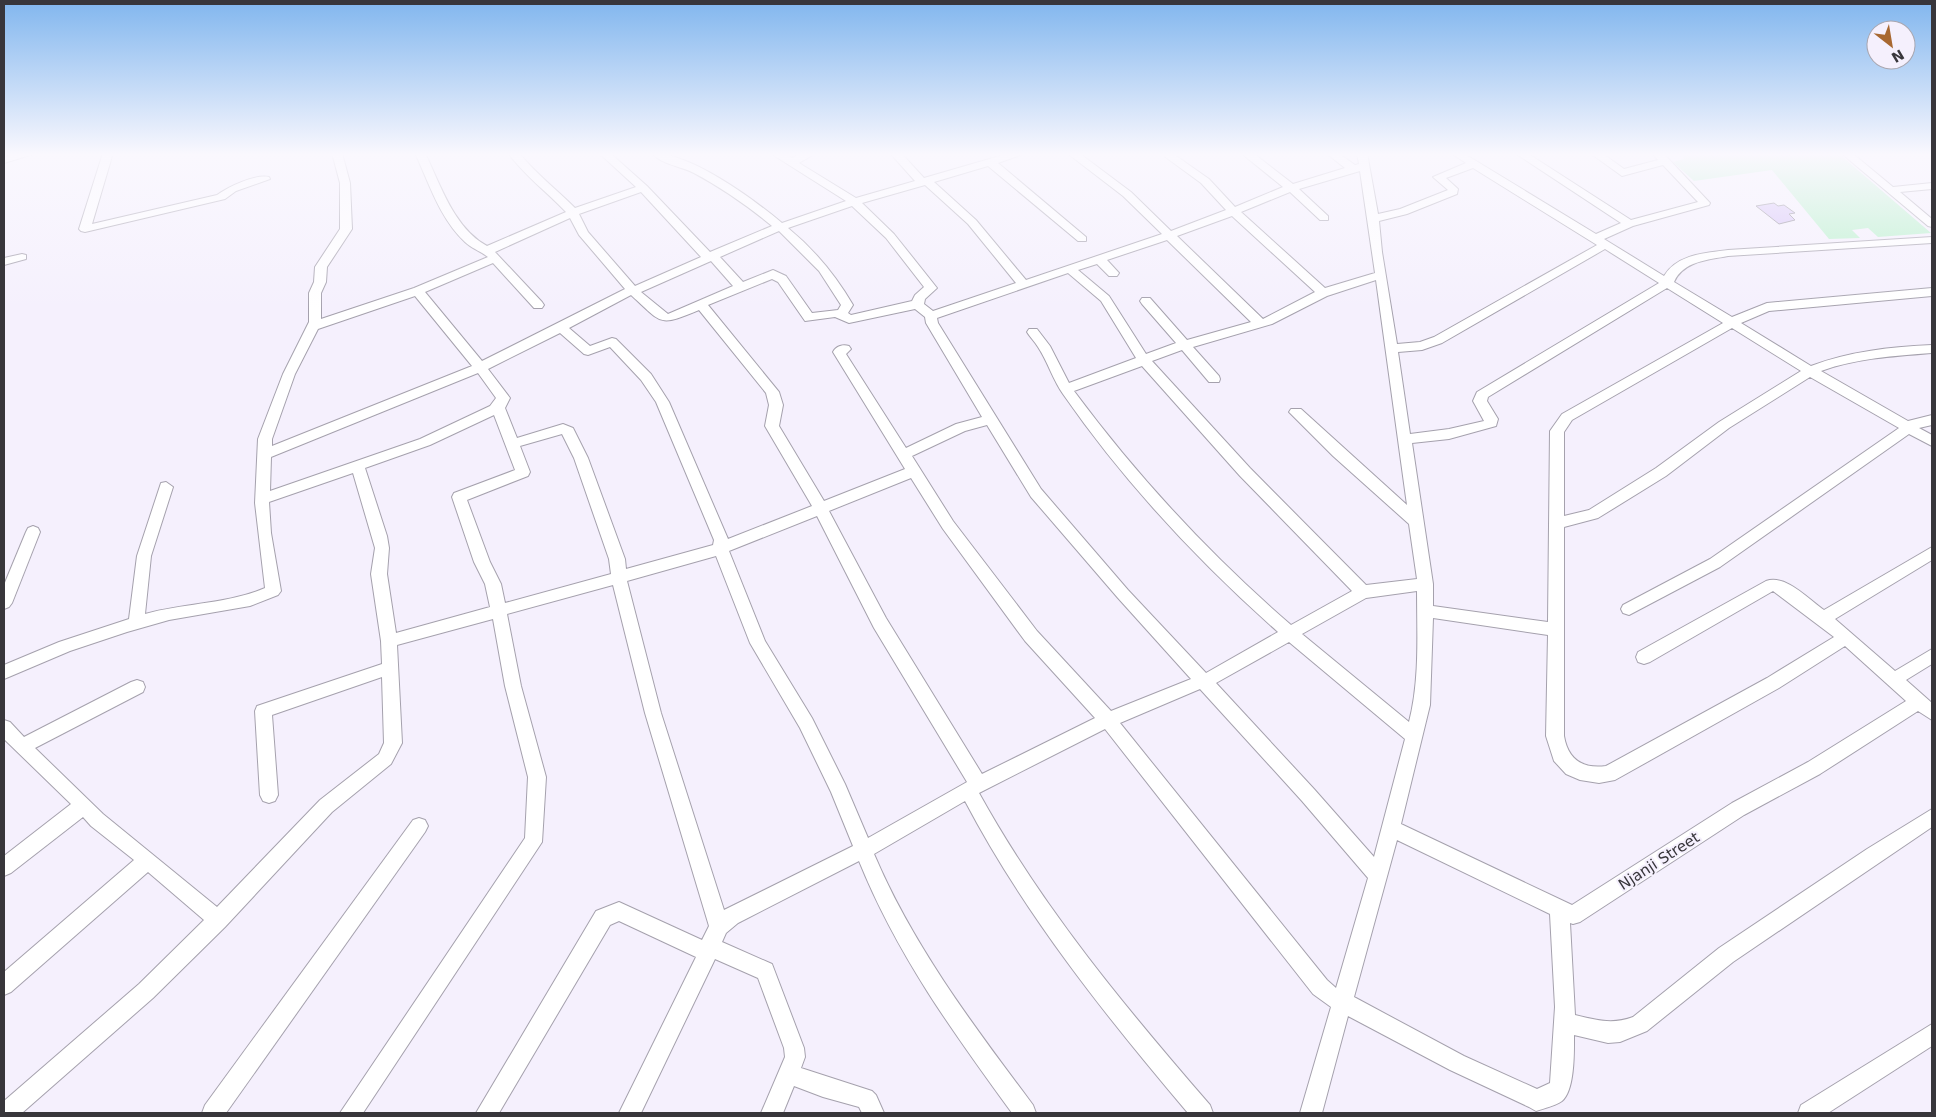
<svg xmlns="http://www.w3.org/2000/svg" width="1936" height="1117" viewBox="0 0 1936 1117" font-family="'DejaVu Sans',sans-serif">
	<rect width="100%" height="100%" fill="#f5f0fd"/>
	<path fill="#b8f1cb" d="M1681,153h157l93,80 -53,4 -10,-9 -16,2 8,8 -31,1 -57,-69 -78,11 -21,-19 11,-3z"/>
	<path fill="#d5c1f7" stroke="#898591" d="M1774,203l4,3 6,-1 11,8 -6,1 6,6 -16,4 -23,-18z"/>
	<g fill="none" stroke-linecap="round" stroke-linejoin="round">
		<defs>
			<g id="minor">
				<path d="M19,153h18l-33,10v-6z"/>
				<path d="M103,153h10l-21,71 125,-29c11,-8 38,-21 52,-18l1,2 -34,12 -11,8 -140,33 -4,-1 -2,-2z"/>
				<path d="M332,153h10l8,30 2,46 -25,38 -1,15 -5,11v26l93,-31 74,-31c-8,-6 -17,-9 -23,-15 -25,-23 -36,-59 -50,-89h10c16,33 29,75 62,93l79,-34c-19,-20 -41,-36 -58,-59h11c17,21 37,36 56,55l61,-21 -37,-34h11l37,33 63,66 62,-26c-24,-20 -50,-38 -78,-53 -13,-7 -32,-8 -42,-20 39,0 100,45 130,70l64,-22 -76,-48h13l9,5 11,-5h13l-17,10 57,35 59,-17 -25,-28h11l23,25 86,-25h16l-28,10 88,74v4h-8l-90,-75 -54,16 42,38 50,60 136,-46 -39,-38 -56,-43h12l52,39 40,39 55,-21 -25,-27 -41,-30h12l37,26 26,28 48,-20 -42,-34h12l40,31 52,-16 -19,-15h12l17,12 4,-1 -2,-11h10l11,61 22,-5 48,-19 -15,-13 33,-14 -15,-10h12l133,81 25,-11 -106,-70h12l104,67 67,-18 -35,-37 -41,11 -32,-23h12l22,16 34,-9 -6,-7h11l47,50 -1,2 -76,21 -29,13 60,37c13,-22 42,-23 64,-26l204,-13v6l-204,13c-20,4 -45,5 -54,26l58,35 35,-14 165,-15v8l-163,15 -28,12 70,43c39,-15 80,-19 121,-21v8c-38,3 -75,5 -111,18l87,50 24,-6v10l-13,3 13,7v11l-23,-12 -189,133 -91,48 -6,-2 -2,-4 2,-4 87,-46 189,-131 -89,-51 -81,51 -63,48 -68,42 -34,9v209c4,24 19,33 42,30l161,-88 67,-41 -61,-46 -123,71 -6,2 -6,-2 -2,-5 2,-5 128,-71c20,-7 42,18 58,29l108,-63v13l-97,59 60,52 37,-22v15l-26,16 26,23v17l-14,-9 -98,63 -76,41 -164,107 -7,2 -3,-1 5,92c21,5 37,10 58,2l86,-69 148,-99 65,-40v18l-199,135 -86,69 -27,11 -12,1 -34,-8c0,16 1,55 -12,66 -7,5 -17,7 -26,10l-7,-4 -79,-37 -102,-54 -26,97h-22l31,-106 -18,-13 -208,-265 -126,64c63,114 146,214 231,312l3,8h-25c-83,-98 -163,-198 -223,-312l-91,53c39,92 99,171 159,251l3,8h-24c-59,-81 -115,-158 -153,-252l-121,62 -12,10 -4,9 50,22 32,84 1,9 -4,11 71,23 4,4 8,18h-22l-3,-6 -36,-10 -29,-11 -11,27h-22l24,-56 -1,-9 -26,-70 -43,-19 -74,154h-22l77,-156 -77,-36 -9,4 -111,188h-23l120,-202 23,-9 83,38 7,-14 -64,-213 -32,-128 -106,29 14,72 25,91 -4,65 -179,271h-23l185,-275 3,-61 -23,-91 -12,-67 -96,26 5,98 -11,21 -59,48 -107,115 -72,71 -131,115h-18v-12l135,-117 65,-64 -56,-48 -137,120 -7,3v-23l130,-112 -43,-34 -8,-9 -72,56 -7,3v-20l67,-52 -67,-65v-19l6,2 14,15 107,-55 6,-2 6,2 2,5 -2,5 -108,56 68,66 114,93 103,-107 59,-46 5,-11 -2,-66 -110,38 6,80 -3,6 -6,2 -6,-2 -3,-6 -5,-84 2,-5 125,-42 -1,-23 -10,-67 4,-26 -22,-75 -84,29 2,31 10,58 -3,4 -28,11 -81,14 -42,12 -57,19 -66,28v-14l55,-23 70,-23 8,-63 24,-73 5,-1 7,5 -22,69 -6,58c39,-11 83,-10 120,-26l-10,-85 3,-64 25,-65 26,-52v-29l5,-11 1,-15 25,-38v-46zM1473,168l124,77 -163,92 -14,5 -23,2 -15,-92 -3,-31 28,-7 50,-20 1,-5 -12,-11zM1360,171l15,102 -50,15 -84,-76 49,-20 30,28h8v-4l-29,-27zM925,185l43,39 48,59 -83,28 -9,-7 1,-5 12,-11 -43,-54 -32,-31zM641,192l60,65 -66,29 -47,-54 -9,-18zM852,206l34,32 38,49 -9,8 -3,6 -61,14 -3,-2 5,-8c-17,-29 -38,-55 -65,-77zM1232,216l83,76 -52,27 -86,-83zM570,218l9,17 46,54 -143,72 -57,-69 68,-29 41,45h8l2,-3 -2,-3 -47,-50zM779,231l40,40 22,34 -3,5 -26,3 -26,-37 -13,-6 -30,12 -23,-25zM1167,240l84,82 -64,18 -37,-42h-8l-2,3 2,3 34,39 -30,11 -37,-58 -31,-26 19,-6 12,12h8l2,-3 -12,-13zM1605,249l54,34 -182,109 -4,9 11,20 -35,8 -39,5 -12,-82 24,-2 20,-7zM711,261l22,25 -65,28 -27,-22zM1068,273l33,28 35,57 -67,25 -19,-37 -13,-17h-8l-2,3c3,5 8,10 11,15 10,15 15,33 25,47 61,88 135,167 215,238l-72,41 -78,-83 -87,-101 -103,-166 -1,-5zM772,279l6,3 27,39 30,-4 14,6 66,-14 10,8 1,6 56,94 -26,7 -50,24 -60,-94 5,-5 -2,-3c-6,-2 -13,0 -16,6l72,117 -81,32 -45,-75 4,-21 -4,-13 -71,-87zM1376,280l31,225 -106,-96h-10l-2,3 44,44 76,68 8,55 -51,6 -116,-117 -98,-107 30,-11 27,32h10l1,-3 -1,-3 -26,-29 79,-23 55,-28zM1667,288l56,35 -161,91 -12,17 -2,191 -115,-16v-22l-21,-141 37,-4 47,-13 2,-7 -11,-18 1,-4zM631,295c32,29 27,32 68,15l67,83 3,12 -4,21 47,80 -84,33 -59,-137 -18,-28 -35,-35 -4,-1 -22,8 -21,-18zM415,296l57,70 -200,80v-7l23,-65 23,-45zM1732,328l69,43 -82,51 -63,46 -67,42 -25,6v-84l8,-12zM560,333l24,21 4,1 22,-8 31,33 15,22 58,138 -1,5 -87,24 -1,-10 -37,-101 -15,-30 -10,-4 -46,14 -12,-30 5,-10 -22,-29zM1142,366l98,110 112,115 -61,34c-81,-70 -153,-148 -217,-234zM478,373l18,25 -6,8 -70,33 -150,52 1,-34zM494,415l21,55 -61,23 -2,4 22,65 11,22 5,23 -94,26 -9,-59 2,-26 -2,-12 -22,-68 65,-23zM987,425l44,72 87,101 73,81 -80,32 -74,-80 -84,-110 -41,-65 53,-25zM562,434l12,24 35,101 2,15 -106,29 -4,-19 -11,-22 -23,-62 61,-24 2,-4 -10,-26zM911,478l32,51 82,112 70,77 -113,56 -96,-156 -57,-107zM817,516l57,112 93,154 -99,56 -23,-54 -33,-66 -47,-77 -36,-90zM716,556l34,87 50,85 31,64 22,54 -129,64 -63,-197 -34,-132zM1417,591c0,43 3,89 -8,131l-107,-88 64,-36zM1433,618l115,17 -2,101 8,25 12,13 14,6 19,3 16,-3 164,-92 66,-42 61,55 -98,61 -76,41 -160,102 -171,-81 29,-119zM1289,642l116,97 -31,118 -60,-68 -98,-106zM1200,689l102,112 66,77 -32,110 -9,-8 -207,-257zM1397,840l153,74 5,93 -5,76 -13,6 -73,-33 -110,-59z"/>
				<path d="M1841,153h11l41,34 39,-4v6l-32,3 32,27v8l-4,-1z"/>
				<path d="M22,254l4,1v4l-22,6v-7z"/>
				<path d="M33,526l5,2 2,4 -28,71 -3,4 -5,2v-24l22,-53 2,-4z"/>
				<path d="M419,818l6,2 3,6 -3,6 -199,281h-24l3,-8 208,-285z"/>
				<path d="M1932,1024v22l-104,67h-30l3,-8z"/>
			</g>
		</defs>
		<use href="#minor" stroke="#a5a1ad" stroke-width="2"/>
		<use href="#minor" fill="#fff" fill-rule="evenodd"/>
	</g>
	<linearGradient id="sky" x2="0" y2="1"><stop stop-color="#81b6ee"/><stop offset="0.5" stop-color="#faf8fe"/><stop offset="1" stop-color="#faf8fe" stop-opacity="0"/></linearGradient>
	<rect width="1936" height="309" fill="url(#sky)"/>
	<g text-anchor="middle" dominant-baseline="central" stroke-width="4" stroke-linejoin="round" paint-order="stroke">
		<g font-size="15" fill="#38363b" stroke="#f5f0fd">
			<text transform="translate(1659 861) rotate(-33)">Njanji Street</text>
		</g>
	</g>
	<rect width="1936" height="1117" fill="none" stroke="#38363b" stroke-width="10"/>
	<g transform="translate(1891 45) rotate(149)"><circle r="24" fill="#f5f0fd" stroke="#a9a6af"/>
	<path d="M0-4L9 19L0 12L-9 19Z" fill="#a86831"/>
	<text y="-8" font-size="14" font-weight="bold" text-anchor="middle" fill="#38363b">N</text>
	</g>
</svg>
